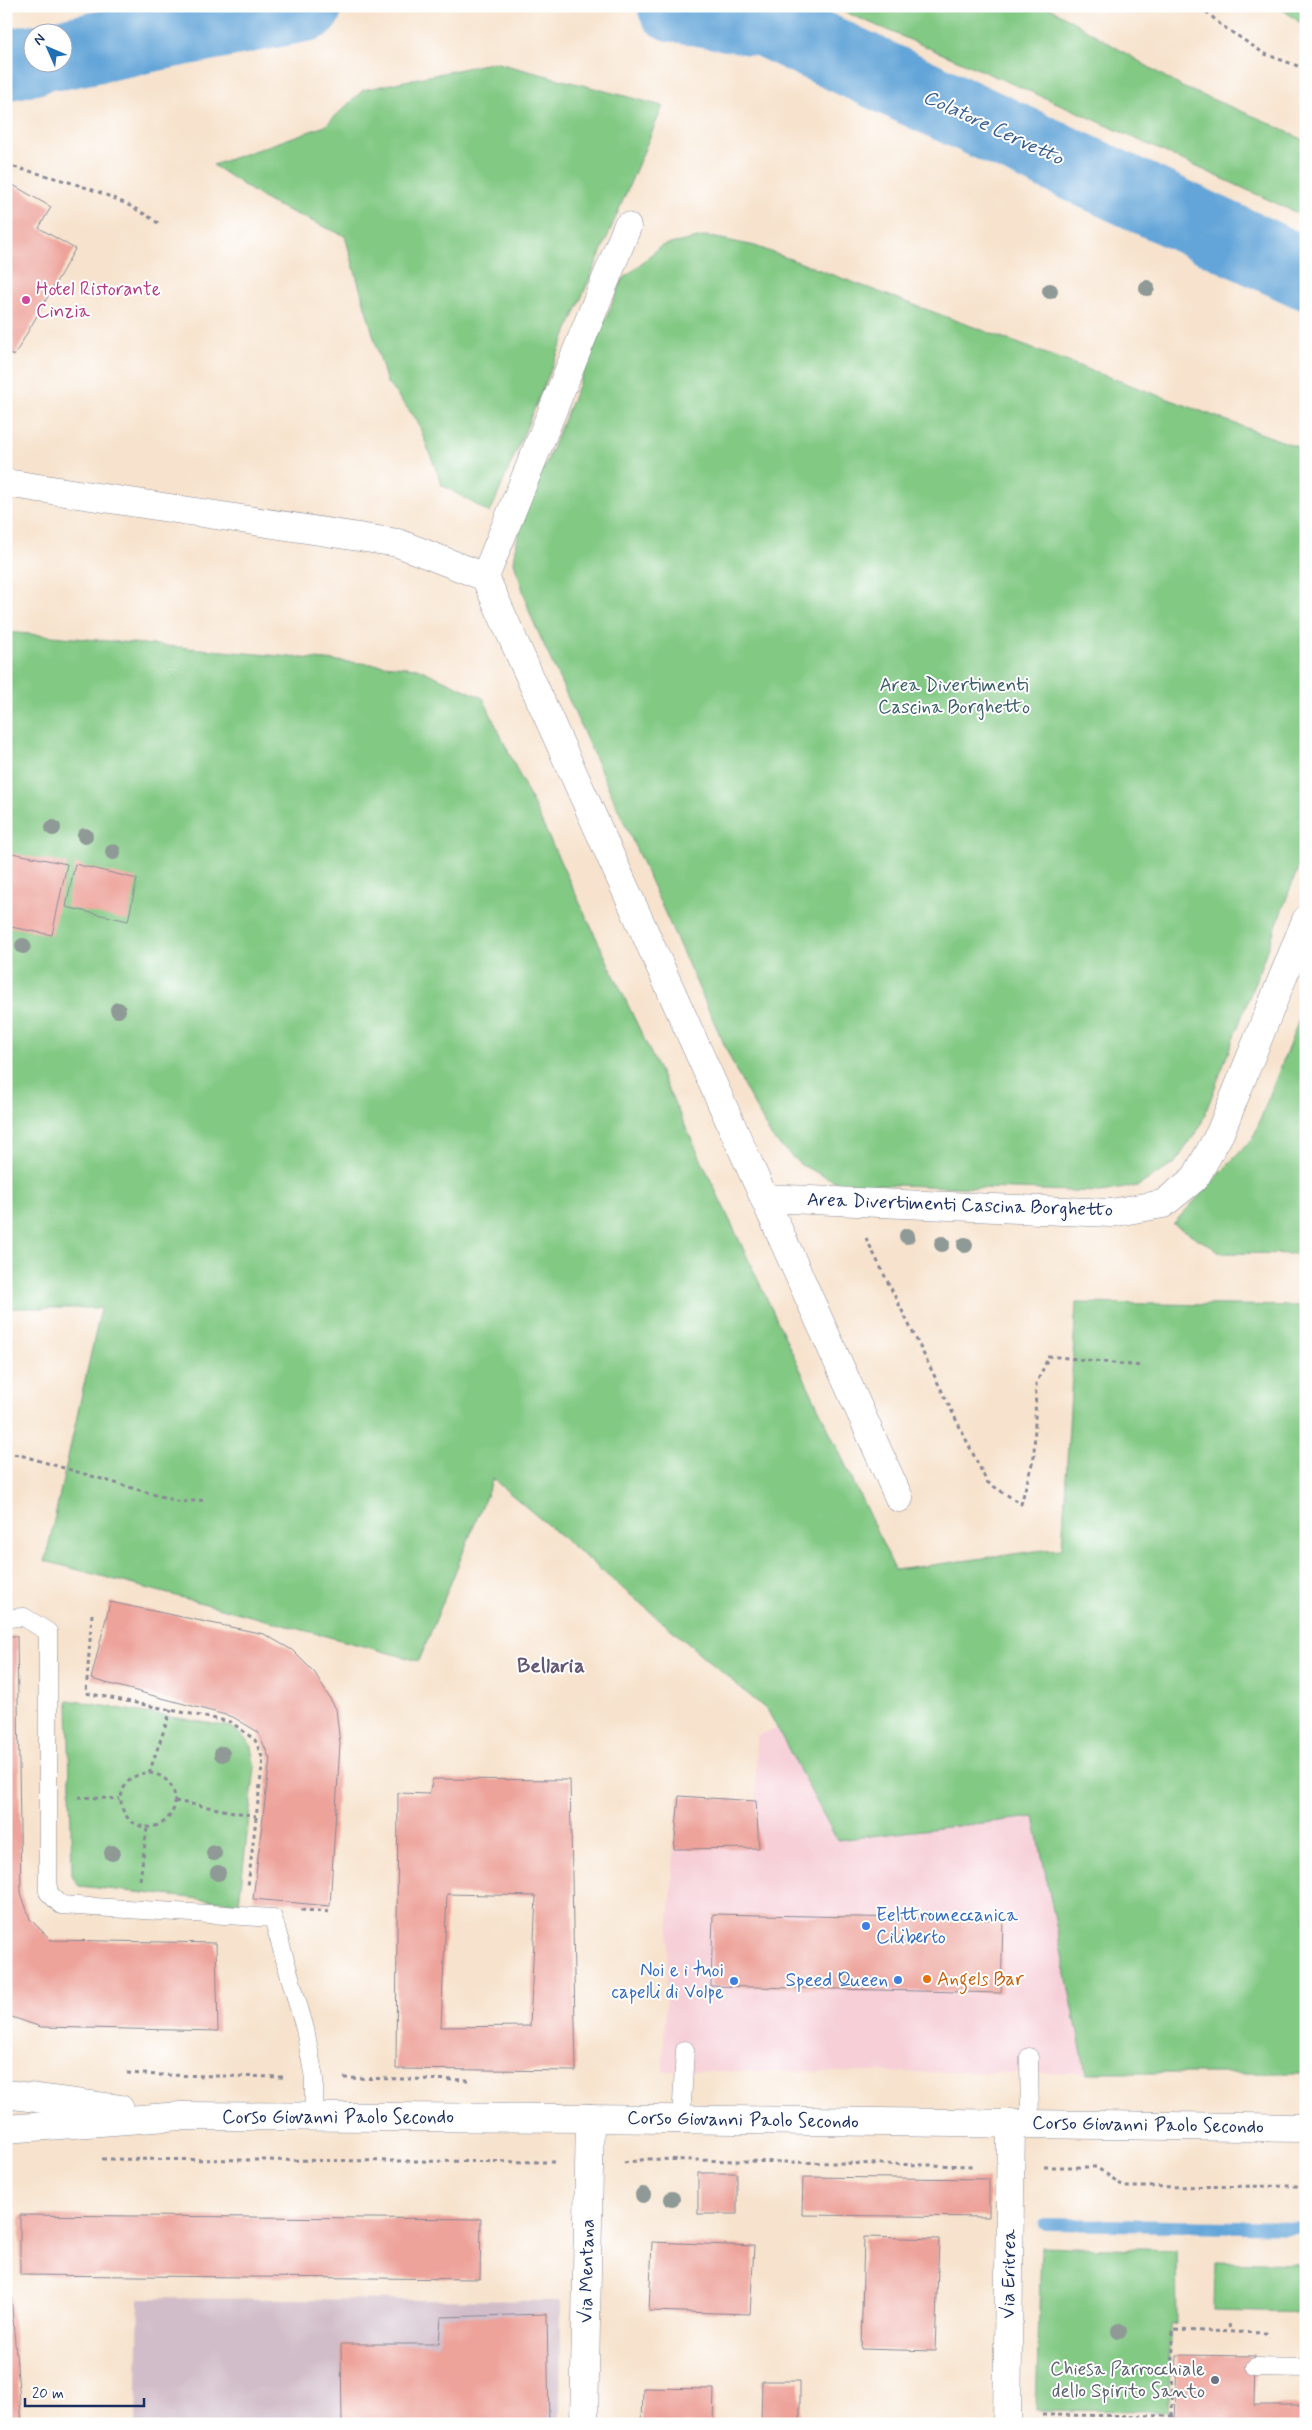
<svg xmlns="http://www.w3.org/2000/svg" width="1312" height="2430" viewBox="0 0 1312 2430" font-family="Mynerve,sans-serif">
	<rect width="100%" height="100%" fill="#fff"/>
	<filter id="ink" filterUnits="userSpaceOnUse"><feTurbulence type="fractalNoise" baseFrequency=".02" numOctaves="2"/><feDisplacementMap in="SourceGraphic" scale="10" xChannelSelector="R" yChannelSelector="G"/><feConvolveMatrix kernelMatrix="1 2 1 2 8 2 1 2 1" color-interpolation-filters="sRGB"/></filter>
	<filter id="wash" filterUnits="userSpaceOnUse"><feTurbulence type="fractalNoise" baseFrequency=".0096" numOctaves="4" result="noise"/><feDisplacementMap in="SourceGraphic" scale="20" xChannelSelector="R" yChannelSelector="G"/><feGaussianBlur stdDeviation="1.12" result="paint"/><feColorMatrix in="noise" values="0 0 0 0 0 0 0 0 0 0 0 0 0 0 0 0 0 1.4 0 .05"/><feComposite in="paint" operator="in"/></filter>
	<g filter="url(#wash)">
		<rect width="100%" height="100%" fill="#f7e3cd"/>
		<path fill="#f6cfd7" d="M778,1728l59,112 197,-24 52,257 -423,-2 6,-149 10,-126 77,5v-65z"/>
		<path fill="#d1bdc9" d="M139,2298l422,3 -1,123h-424z"/>
		<g fill="#82c984" stroke="#4e7c71">
			<path d="M831,6h216l135,81 81,33 43,21v76l-235,-108z"/>
			<path d="M1278,6h28v21z"/>
			<path d="M494,62l169,44 -173,407 -48,-28 -25,-65 -30,-37 -42,-147 -76,-34 -56,-37 112,-39 38,-36z"/>
			<path d="M707,236l48,10 551,204v397l-106,280 -25,36 -37,23 -38,6 -261,-9 -38,-18 -29,-27 -34,-63 -207,-459 -17,-54 5,-34 103,-248 39,-34z"/>
			<path d="M6,632l411,36 66,30 412,872 148,-20 19,-1 14,-246 230,3v767h-220l-52,-256 -197,23 -69,-129 -275,-232 -74,182 -374,-100 56,-253h-95z"/>
			<path d="M1306,1002v252l-84,-1 -49,-29 80,-86z"/>
			<path d="M68,1700l164,27 18,16 5,24 -16,136 -160,-17 -7,-11z"/>
			<path d="M1041,2246l135,4 1,73 -7,1 -1,87 -133,-1z"/>
			<path d="M1215,2262l91,2v49l-92,-2z"/>
			<path d="M1036,2419l122,2v3h-122z"/>
		</g>
		<g fill="none" stroke-linecap="round" stroke-linejoin="round">
			<path stroke="#64a5d8" stroke-width="12" d="M1045,2224l261,4"/>
			<g stroke="#64a5d8" stroke-width="71">
				<path d="M673,6l93,16 540,252"/>
				<path d="M62,54l245,-48"/>
				<path d="M6,65l26,-5"/>
			</g>
		</g>
		<g id="blocks">
			<g fill="#eda29a" fill-rule="evenodd">
				<path d="M6,181l45,26 -12,21 36,21 -61,107 -8,-4z"/>
				<path d="M12,853l55,11 -15,71 -46,-9v-43z"/>
				<path d="M75,864l62,15 -9,42 -62,-14z"/>
				<path d="M110,1602l154,32 28,16 23,23 21,36 4,35 -10,162 -77,-7 17,-140 -12,-27 -25,-15 -142,-38z"/>
				<path d="M6,1636h11l4,257 9,26 21,21 165,3 2,88 -177,-4 -35,-12z"/>
				<path d="M433,1779l137,1 6,291 -180,-2 2,-276 31,1zM447,1894l89,2 -6,130 -89,1z"/>
				<path d="M679,1796l77,5 3,47 -85,1z"/>
				<path d="M713,1914l290,6 -2,73 -290,-7z"/>
				<rect x="698" y="2173" width="39" height="41"/>
				<path d="M803,2177l186,2v38l-187,-2z"/>
				<path d="M20,2215l461,4 -1,60 -460,-4z"/>
				<path d="M864,2237l75,2 -4,112 -74,-2z"/>
				<path d="M652,2242l102,4 -4,68 -101,-3z"/>
				<path d="M6,2297h5l11,127h-16z"/>
				<path d="M547,2314l2,110h-207l-1,-80h98l2,-27z"/>
				<path d="M1177,2355l78,1 -1,49h52v19h-131z"/>
				<path d="M762,2381h38v43h-39z"/>
				<path d="M643,2388l71,1 -1,35h-71z"/>
			</g>
		</g>
	</g>
	<g filter="url(#ink)">
		<use href="#blocks" fill-opacity="0" stroke="#898996" stroke-width="1"/>
		<g fill="none" stroke-linecap="round" stroke-linejoin="round">
			<defs>
				<g id="lane">
					<path d="M6,1618l18,-1 24,15v260l13,13 212,13 32,111 9,49v38"/>
					<path d="M1029,2057l1,67"/>
					<path d="M681,2120l4,-70"/>
					<path d="M1255,2367l51,1"/>
				</g>
				<g id="street">
					<path d="M627,227l-142,350 414,921"/>
					<path d="M6,483l392,60 87,34"/>
					<path d="M764,1198l347,15 52,-9 32,-26 25,-45 86,-213"/>
					<path d="M584,2424l6,-306"/>
					<path d="M1007,2424l4,-301"/>
				</g>
				<g id="secondary">
					<path d="M6,2094l114,15"/>
					<path d="M6,2129l175,-13 409,2 716,10"/>
				</g>
			</defs>
			<use href="#lane" stroke="#898996" stroke-width="19"/>
			<use href="#street" stroke="#898996" stroke-width="29"/>
			<use href="#secondary" stroke="#898996" stroke-width="29"/>
			<g stroke="#898996" stroke-width="3" stroke-dasharray="4 4" stroke-linecap="butt">
				<path d="M1200,6l21,19 44,29 41,15"/>
				<path d="M6,165c53,14 107,26 152,58"/>
				<path d="M866,1238l121,244 34,22 13,-47 2,-73 13,-28 92,10"/>
				<path d="M6,1454l14,1 160,47 24,-2"/>
				<path d="M92,1614l-6,79 145,29 24,18 8,19 -15,127"/>
				<circle cx="148" cy="1800" r="27"/>
				<path d="M149,1773l22,-63"/>
				<path d="M78,1797l42,2"/>
				<path d="M175,1801l81,15"/>
				<path d="M140,1880l7,-52"/>
				<path d="M301,1910l31,2"/>
				<path d="M127,2073l30,2 126,2"/>
				<path d="M344,2078l124,2"/>
				<path d="M102,2159l454,3"/>
				<path d="M624,2163l23,-4 328,7"/>
				<path d="M1044,2167h52l29,20 181,-1"/>
				<path d="M1229,2324l1,7"/>
				<path d="M1042,2415l134,1"/>
				<path d="M1172,2424l1,-94 93,3 3,4"/>
			</g>
			<use href="#lane" stroke="#fff" stroke-width="18"/>
			<use href="#street" stroke="#fff" stroke-width="28"/>
			<use href="#secondary" stroke="#fff" stroke-width="28"/>
		</g>
		<g fill="#8f9996">
			<circle cx="1147" cy="288" r="8"/>
			<circle cx="1050" cy="291" r="8"/>
			<circle cx="53" cy="828" r="8"/>
			<circle cx="85" cy="836" r="8"/>
			<circle cx="113" cy="852" r="8"/>
			<circle cx="23" cy="946" r="8"/>
			<circle cx="118" cy="1010" r="8"/>
			<circle cx="907" cy="1236" r="8"/>
			<circle cx="942" cy="1244" r="8"/>
			<circle cx="965" cy="1245" r="8"/>
			<circle cx="222" cy="1754" r="8"/>
			<circle cx="112" cy="1853" r="8"/>
			<circle cx="214" cy="1853" r="8"/>
			<circle cx="218" cy="1873" r="8"/>
			<circle cx="643" cy="2195" r="8"/>
			<circle cx="672" cy="2199" r="8"/>
			<circle cx="1119" cy="2331" r="8"/>
		</g>
	</g>
	<circle fill="#d1479c" stroke="#fff" stroke-width="2" cx="26" cy="300" r="5"/>
	<g fill="#3f7fe0" stroke="#fff" stroke-width="2">
		<circle cx="866" cy="1926" r="5"/>
		<circle cx="898" cy="1980" r="5"/>
		<circle cx="734" cy="1981" r="5"/>
	</g>
	<circle fill="#e8710a" stroke="#fff" stroke-width="2" cx="927" cy="1979" r="5"/>
	<circle fill="#6b7280" stroke="#fff" stroke-width="2" cx="1215" cy="2380" r="5"/>
	<g text-anchor="middle" dominant-baseline="central" stroke-width="4" stroke-linejoin="round" paint-order="stroke">
		<g font-size="19" fill="#b23c85" stroke="#fff" text-anchor="start">
			<text x="36" y="289">Hotel Ristorante<tspan x="36" dy="22">Cinzia</tspan></text>
		</g>
		<g font-size="19" fill="#3a5d69" stroke="#fff">
			<text x="954" y="685">Area Divertimenti<tspan x="954" dy="22">Cascina Borghetto</tspan></text>
		</g>
		<g font-size="19" fill="#1b2f5e" stroke="#fff">
			<text transform="translate(960 1205) rotate(2)">Area Divertimenti Cascina Borghetto</text>
			<text x="338" y="2117">Corso Giovanni Paolo Secondo</text>
			<text transform="translate(743 2120) rotate(1)">Corso Giovanni Paolo Secondo</text>
			<text transform="translate(1148 2125) rotate(1)">Corso Giovanni Paolo Secondo</text>
			<text transform="translate(587 2271) rotate(-89)">Via Mentana</text>
			<text transform="translate(1009 2274) rotate(-89)">Via Eritrea</text>
		</g>
		<g font-size="19" fill="#366cbe" stroke="#fff" text-anchor="end">
			<text x="876" y="1915" text-anchor="start">Eelttromeccanica<tspan x="876" dy="22">Ciliberto</tspan></text>
			<text x="724" y="1970">Noi e i tuoi<tspan x="724" dy="22">capelli di Volpe</tspan></text>
			<text x="888" y="1980">Speed Queen</text>
		</g>
		<g font-size="19" fill="#c56008" stroke="#fff" text-anchor="start">
			<text x="937" y="1979">Angels Bar</text>
		</g>
		<g font-size="19" fill="#5b616d" stroke="#fff" text-anchor="end">
			<text x="1205" y="2369">Chiesa Parrocchiale<tspan x="1205" dy="22">dello Spirito Santo</tspan></text>
		</g>
		<g font-size="20" font-style="italic" fill="#385e8f" stroke="#fff">
			<text transform="translate(993 128) rotate(25)">Colatore Cervetto</text>
		</g>
		<g font-size="21" font-weight="bold" fill="#645773" stroke="#fff">
			<text x="551" y="1666">Bellaria</text>
		</g>
	</g>
	<rect width="1312" height="2430" fill="none" stroke="#fff" stroke-width="25"/>
	<g transform="translate(48 48) rotate(315)"><circle r="24" fill="#ffffff" stroke="#a4acbf"/>
	<path d="M0-4L9 19L0 12L-9 19Z" fill="#1f6fb2"/>
	<text y="-8" font-size="14" font-weight="bold" text-anchor="middle" fill="#1b2f5e">N</text>
	</g>
	<path d="M25 2398v8h119v-8" fill="none" stroke="#1b2f5e" stroke-width="2.5"/>
	<text x="32" y="2398" font-size="15" fill="#1b2f5e" stroke="#ffffff" stroke-width="4" paint-order="stroke">20 m</text>
</svg>
